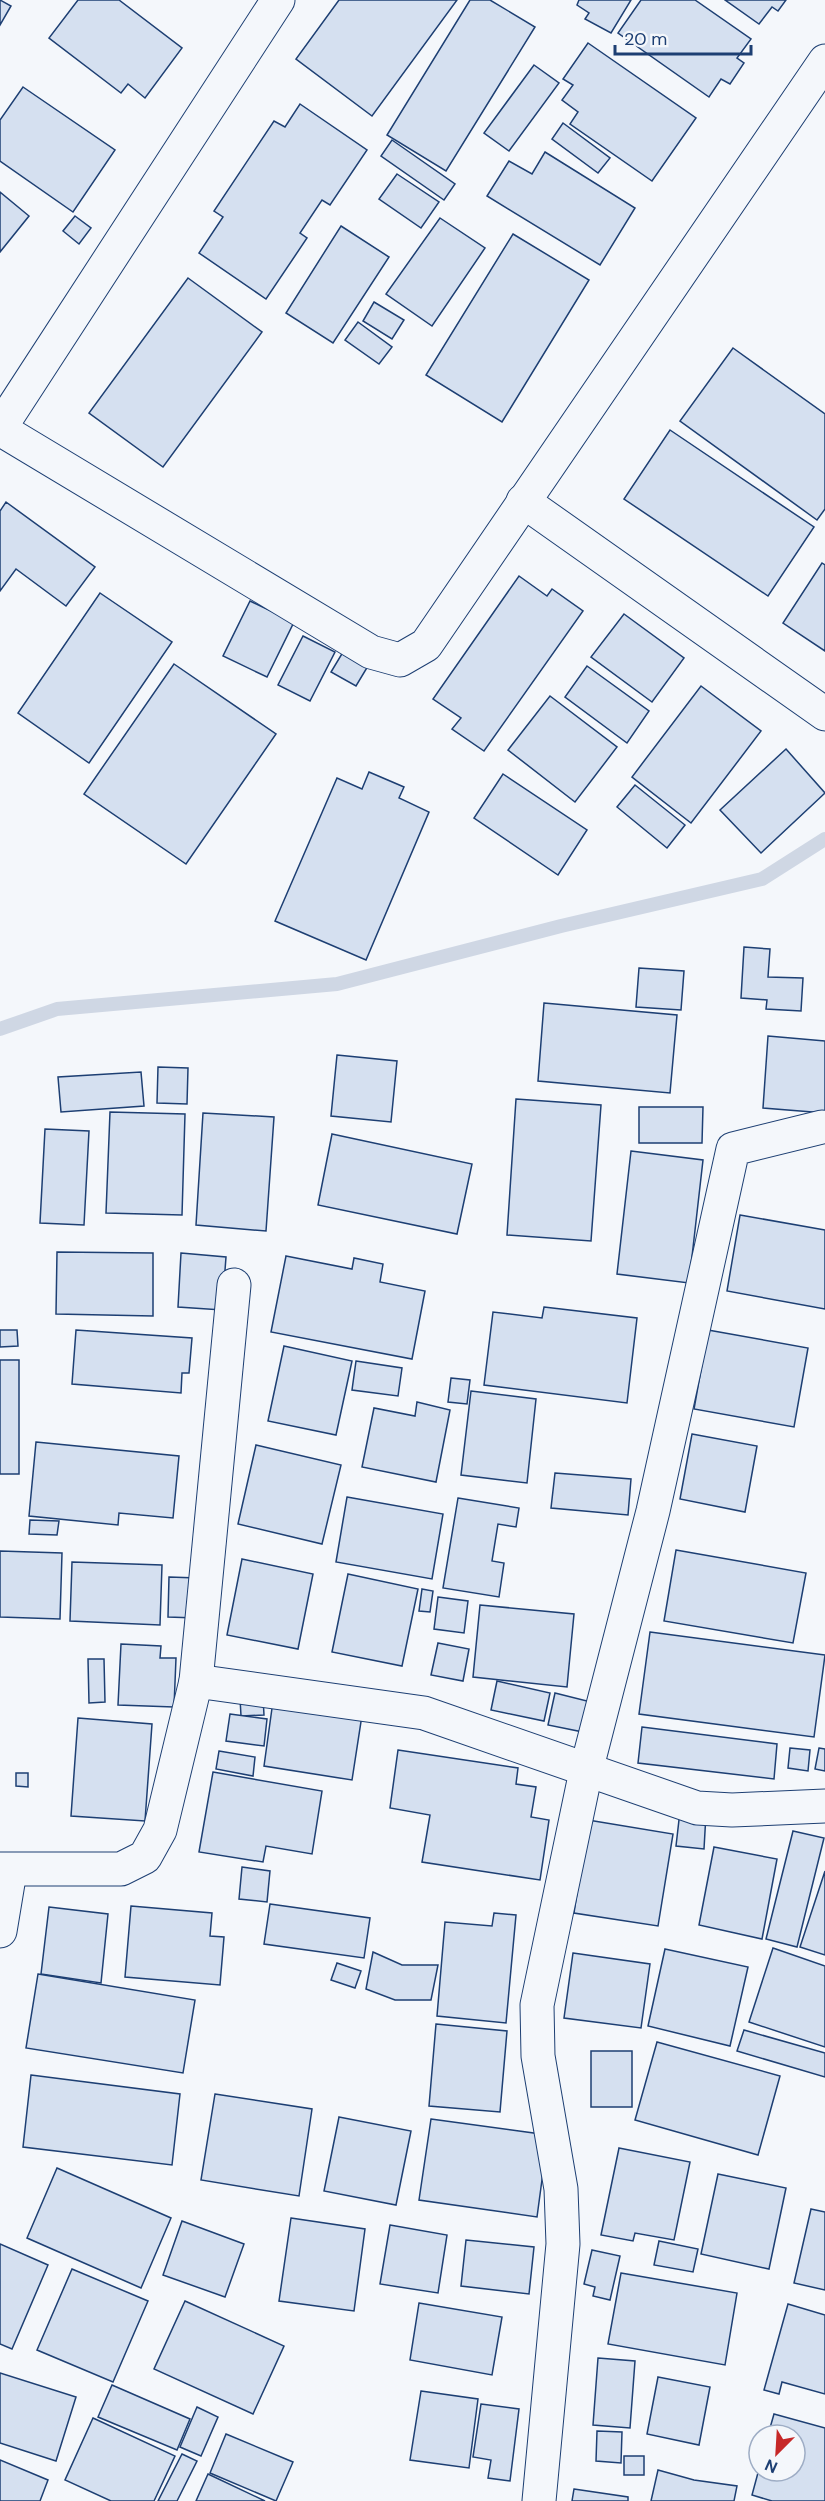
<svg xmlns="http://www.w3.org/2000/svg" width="825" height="2501" viewBox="0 0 825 2501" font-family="'DM Sans',sans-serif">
	<rect width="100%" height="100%" fill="#f4f7fb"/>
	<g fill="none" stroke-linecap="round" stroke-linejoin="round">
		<path stroke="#cfd7e4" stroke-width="14" d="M0,1029l57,-20 280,-25 224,-58 201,-47 63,-40"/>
	</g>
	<g fill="#d5e0f0" stroke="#1d3f73" stroke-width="1.5">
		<path d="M0,0l11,6 -11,19z"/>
		<path d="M78,0h41l63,48 -37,50 -17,-14 -7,9 -72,-55z"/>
		<path d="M339,0h118l-85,116 -76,-57z"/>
		<path d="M470,0h20l45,27 -89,144 -59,-36z"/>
		<path d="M579,0h52l-20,33 -26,-14 4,-6 -12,-8z"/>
		<path d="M641,0h54l56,39 -14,19 7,5 -14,21 -9,-5 -12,18 -91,-64z"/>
		<path d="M725,0h61l-8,11 -6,-4 -13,17z"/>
		<path d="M588,43l108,75 -44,63 -82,-57 8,-12 -16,-12 11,-15 -10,-6z"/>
		<path d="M534,65l25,18 -50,68 -25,-18z"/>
		<path d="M23,87l92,63 -42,62 -73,-51v-41z"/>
		<path d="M300,104l67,46 -37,55 -8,-5 -22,33 7,5 -41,61 -67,-46 24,-36 -9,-6 60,-90 11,6z"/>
		<path d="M563,123l47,35 -12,15 -46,-34z"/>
		<path d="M392,140l63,44 -11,16 -63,-44z"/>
		<path d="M545,152l90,56 -35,57 -113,-69 22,-35 23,13z"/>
		<path d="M397,174l42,28 -18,26 -42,-29z"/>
		<path d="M0,192l29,24 -29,36z"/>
		<path d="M75,216l16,12 -12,16 -16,-13z"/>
		<path d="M440,218l45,30 -53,78 -46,-32z"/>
		<path d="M341,226l48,31 -56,86 -47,-30z"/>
		<path d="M513,234l76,46 -87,142 -76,-47z"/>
		<path d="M188,278l74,54 -99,135 -74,-54z"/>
		<path d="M374,302l30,18 -12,19 -29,-18z"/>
		<path d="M358,322l34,25 -13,17 -34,-24z"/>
		<path d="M733,348l92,66v95l-8,11 -137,-99z"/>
		<path d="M670,430l144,97 -46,69 -144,-97z"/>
		<path d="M6,502l89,65 -29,39 -50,-37 -16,22v-80z"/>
		<path d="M822,563l3,2v86l-42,-28z"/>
		<path d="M519,576l28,20 5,-7 31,22 -99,140 -32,-22 9,-11 -28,-19z"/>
		<path d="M100,593l72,49 -83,121 -71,-50z"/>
		<path d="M250,601l44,21 -27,55 -44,-21z"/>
		<path d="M624,614l60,44 -32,44 -61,-45z"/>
		<path d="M303,636l32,16 -25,49 -32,-16z"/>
		<path d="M343,652l25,14 -12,20 -25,-14z"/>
		<path d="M174,664l102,70 -90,130 -102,-70z"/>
		<path d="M587,666l62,45 -22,32 -62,-46z"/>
		<path d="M701,686l60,45 -70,92 -59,-46z"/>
		<path d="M550,696l67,51 -42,55 -67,-52z"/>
		<path d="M786,749l39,44 -64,60 -41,-43z"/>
		<path d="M369,772l35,15 -5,11 30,14 -63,148 -91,-39 62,-143 25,11z"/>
		<path d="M503,774l84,56 -29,45 -84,-57z"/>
		<path d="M635,785l50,40 -18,23 -50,-41z"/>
		<path d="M744,947l26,2 -2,28 35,1 -2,33 -35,-2 1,-9 -26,-2z"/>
		<path d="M639,968l45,3 -3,39 -45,-3z"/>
		<path d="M544,1003l133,12 -7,78 -132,-12z"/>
		<path d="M768,1036l57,5v72l-62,-5z"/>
		<path d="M337,1055l60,6 -6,61 -60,-6z"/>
		<path d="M158,1067l30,1 -1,36 -30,-1z"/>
		<path d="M141,1072l3,34 -83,6 -3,-35z"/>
		<path d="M516,1099l85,6 -10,136 -84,-6z"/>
		<path d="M639,1107h64l-1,36h-63z"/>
		<path d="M110,1112l75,2 -3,101 -76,-2z"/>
		<path d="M203,1113l71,4 -8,114 -70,-6z"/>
		<path d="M45,1129l44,2 -5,94 -44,-2z"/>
		<path d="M332,1134l140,30 -15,70 -139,-29z"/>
		<path d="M631,1151l72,9 -14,123 -72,-9z"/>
		<path d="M740,1215l85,15v79l-98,-18z"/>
		<path d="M57,1252l96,1v63l-97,-2z"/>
		<path d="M181,1253l45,4 -4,53 -44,-3z"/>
		<path d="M286,1256l66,13 2,-11 29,6 -3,18 45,9 -13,68 -141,-27z"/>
		<path d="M544,1307l93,11 -10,85 -143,-18 9,-73 49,6z"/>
		<path d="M0,1330h17l1,16 -18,1z"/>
		<path d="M76,1330l116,8 -3,35h-7l-1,20 -109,-9z"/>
		<path d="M708,1330l100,18 -14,79 -100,-18z"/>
		<path d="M284,1346l68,15 -16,74 -68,-14z"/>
		<rect x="0" y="1360" width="19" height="114"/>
		<path d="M356,1361l46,7 -4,28 -46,-6z"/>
		<path d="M451,1378l19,2 -3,24 -19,-2z"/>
		<path d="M471,1391l65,8 -9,84 -66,-8z"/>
		<path d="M417,1402l33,8 -14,72 -74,-15 12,-59 41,8z"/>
		<path d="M692,1434l65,12 -12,66 -65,-13z"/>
		<path d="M36,1442l143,14 -6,62 -54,-5 -1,12 -89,-9z"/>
		<path d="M256,1445l85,20 -19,79 -84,-20z"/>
		<path d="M555,1473l76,6 -3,36 -77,-7z"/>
		<path d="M347,1497l96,17 -11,65 -96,-17z"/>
		<path d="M458,1498l61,10 -3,19 -18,-3 -6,37 12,2 -5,34 -56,-9z"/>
		<path d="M30,1520l29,1 -2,14 -28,-1z"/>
		<path d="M676,1550l130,23 -13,70 -129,-22z"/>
		<path d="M0,1551l62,2 -2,66 -60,-2z"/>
		<path d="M242,1559l71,15 -15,75 -71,-14z"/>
		<path d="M72,1562l90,3 -2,60 -90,-4z"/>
		<path d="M348,1574l70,15 -16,77 -70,-14z"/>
		<path d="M169,1577l28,1 -1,40 -28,-1z"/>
		<path d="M422,1589l11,2 -3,21 -11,-1z"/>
		<path d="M438,1597l30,4 -4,32 -30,-4z"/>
		<path d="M480,1605l94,9 -7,73 -94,-10z"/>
		<path d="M650,1632l175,23 -11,82 -175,-23z"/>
		<path d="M438,1643l31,6 -6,32 -32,-6z"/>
		<path d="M121,1644l40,2 -1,12h16l-2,49 -56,-2z"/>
		<path d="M88,1659h16l1,43 -16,1z"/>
		<path d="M497,1681l53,12 -6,28 -53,-11z"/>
		<path d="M555,1693l40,10 -7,30 -40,-8z"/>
		<path d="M263,1697l1,18 -23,1 -1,-18z"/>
		<path d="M273,1701l89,14 -10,65 -88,-14z"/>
		<path d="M230,1714l37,5 -3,27 -38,-5z"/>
		<path d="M78,1718l74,6 -7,97 -74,-5z"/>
		<path d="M642,1727l135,17 -3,35 -136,-16z"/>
		<path d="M790,1748l20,2 -2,21 -20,-3z"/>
		<path d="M819,1748l6,1v22l-10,-2z"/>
		<path d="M398,1750l120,18 -2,16 20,3 -5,30 18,3 -9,60 -118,-18 8,-47 -40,-7z"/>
		<path d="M219,1751l36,6 -2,19 -37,-7z"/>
		<path d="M213,1772l109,19 -10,63 -46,-8 -3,16 -64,-10z"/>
		<path d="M16,1773h12v14l-12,-1z"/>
		<path d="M680,1811l26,3 -2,35 -28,-3z"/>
		<path d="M588,1820l85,14 -15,92 -84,-13z"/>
		<path d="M793,1831l31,7 -27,109 -31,-8z"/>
		<path d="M714,1847l63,12 -15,80 -63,-14z"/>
		<path d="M242,1867l28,4 -3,31 -28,-3z"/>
		<path d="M825,1871v84l-25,-8z"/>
		<path d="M270,1904l100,14 -6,40 -100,-14z"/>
		<path d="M131,1906l81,7 -2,23 14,1 -4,48 -95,-8z"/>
		<path d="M49,1907l59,7 -7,69 -60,-9z"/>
		<path d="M494,1913l22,2 -10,108 -69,-7 8,-94 47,4z"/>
		<path d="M773,1948l52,18v81l-76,-25z"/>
		<path d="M665,1949l83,18 -18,79 -82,-20z"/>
		<path d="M373,1952l29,13h36l-7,35h-36l-29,-11z"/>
		<path d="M573,1953l77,11 -9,64 -77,-10z"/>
		<path d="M337,1963l24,8 -6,17 -24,-8z"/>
		<path d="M38,1974l157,26 -12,73 -157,-25z"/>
		<path d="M436,2024l71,7 -7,81 -71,-6z"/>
		<path d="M744,2030l81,23v24l-88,-26z"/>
		<path d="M657,2042l123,34 -22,79 -123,-35z"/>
		<rect x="591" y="2051" width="41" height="56"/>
		<path d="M31,2075l149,19 -8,71 -149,-18z"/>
		<path d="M215,2094l97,15 -13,87 -98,-16z"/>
		<path d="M339,2117l72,14 -15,74 -72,-14z"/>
		<path d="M431,2119l117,16 -11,82 -118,-17z"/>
		<path d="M619,2148l71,14 -16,78 -39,-7 -2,8 -32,-6z"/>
		<path d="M57,2168l114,50 -30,70 -114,-50z"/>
		<path d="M718,2174l68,14 -17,81 -68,-15z"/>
		<path d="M811,2209l14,3v78l-31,-7z"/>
		<path d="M291,2218l74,11 -11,82 -75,-10z"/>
		<path d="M182,2221l62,23 -19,53 -62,-22z"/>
		<path d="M390,2225l57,10 -9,58 -58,-9z"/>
		<path d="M466,2240l68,7 -5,47 -68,-8z"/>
		<path d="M659,2241l39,8 -5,23 -39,-7z"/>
		<path d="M0,2244l48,21 -36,84 -12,-5z"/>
		<path d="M592,2250l28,6 -10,44 -17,-4 2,-9 -11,-3z"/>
		<path d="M72,2269l76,32 -35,81 -76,-32z"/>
		<path d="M621,2273l116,20 -12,72 -117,-21z"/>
		<path d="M185,2301l99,45 -31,68 -99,-45z"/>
		<path d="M419,2303l83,14 -10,58 -82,-15z"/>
		<path d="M788,2304l37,11v79l-43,-12 -3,12 -15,-4z"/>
		<path d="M598,2358l37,3 -5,67 -37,-3z"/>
		<path d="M0,2373l76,24 -20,64 -56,-18z"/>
		<path d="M658,2377l52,10 -11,58 -52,-11z"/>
		<path d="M112,2385l78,34 -13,31 -79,-33z"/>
		<path d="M421,2391l57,8 -9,69 -59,-8z"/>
		<path d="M481,2404l38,5 -9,72 -22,-3 3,-18 -18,-3z"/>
		<path d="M197,2407l21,10 -17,39 -21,-9z"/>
		<path d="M774,2414l51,14v73h-53l-20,-6 7,-26v2h36v-36h-27z"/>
		<path d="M93,2418l82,38 -21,45h-43l-46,-21z"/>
		<path d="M597,2431l25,1 -1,31 -25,-2z"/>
		<path d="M226,2434l67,28 -17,39 -66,-28z"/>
		<path d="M182,2454l15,7 -20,40h-19z"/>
		<rect x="624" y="2456" width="20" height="19"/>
		<path d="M0,2460l48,20 -8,21h-40z"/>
		<path d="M658,2470l36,10 43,6 -3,15h-83z"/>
		<path d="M208,2474l57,27h-69z"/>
		<path d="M574,2489l54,8v4h-56z"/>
	</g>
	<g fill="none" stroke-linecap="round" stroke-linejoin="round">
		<defs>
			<g id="minor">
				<path d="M0,428l278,-428"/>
				<path d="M0,429l371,223 29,8 26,-15 399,-584"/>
				<path d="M523,501l302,213"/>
				<path d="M196,1681l38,-396"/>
				<path d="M0,1869h121l24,-12 15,-27 36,-149 228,32 273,95 35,2 93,-4"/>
				<path d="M0,1931l10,-60"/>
				<path d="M539,2501l24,-257 -2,-55 -23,-133 -1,-51 49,-234 67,-260 80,-362 89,-22"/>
			</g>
		</defs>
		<use href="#minor" stroke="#1d3f73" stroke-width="35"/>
		<use href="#minor" stroke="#f4f7fb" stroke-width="33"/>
	</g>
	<g transform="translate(777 2453) rotate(204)"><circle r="28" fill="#f4f7fb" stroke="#9eadc5" stroke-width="1.5"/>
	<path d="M0-4.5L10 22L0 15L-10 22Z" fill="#c62828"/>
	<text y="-9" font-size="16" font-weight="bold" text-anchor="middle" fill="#1d3f73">N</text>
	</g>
	<path d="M615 45v9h136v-9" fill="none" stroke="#1d3f73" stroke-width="3"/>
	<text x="624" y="45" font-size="18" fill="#1d3f73" stroke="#f4f7fb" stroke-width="4.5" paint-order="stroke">20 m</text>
</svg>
